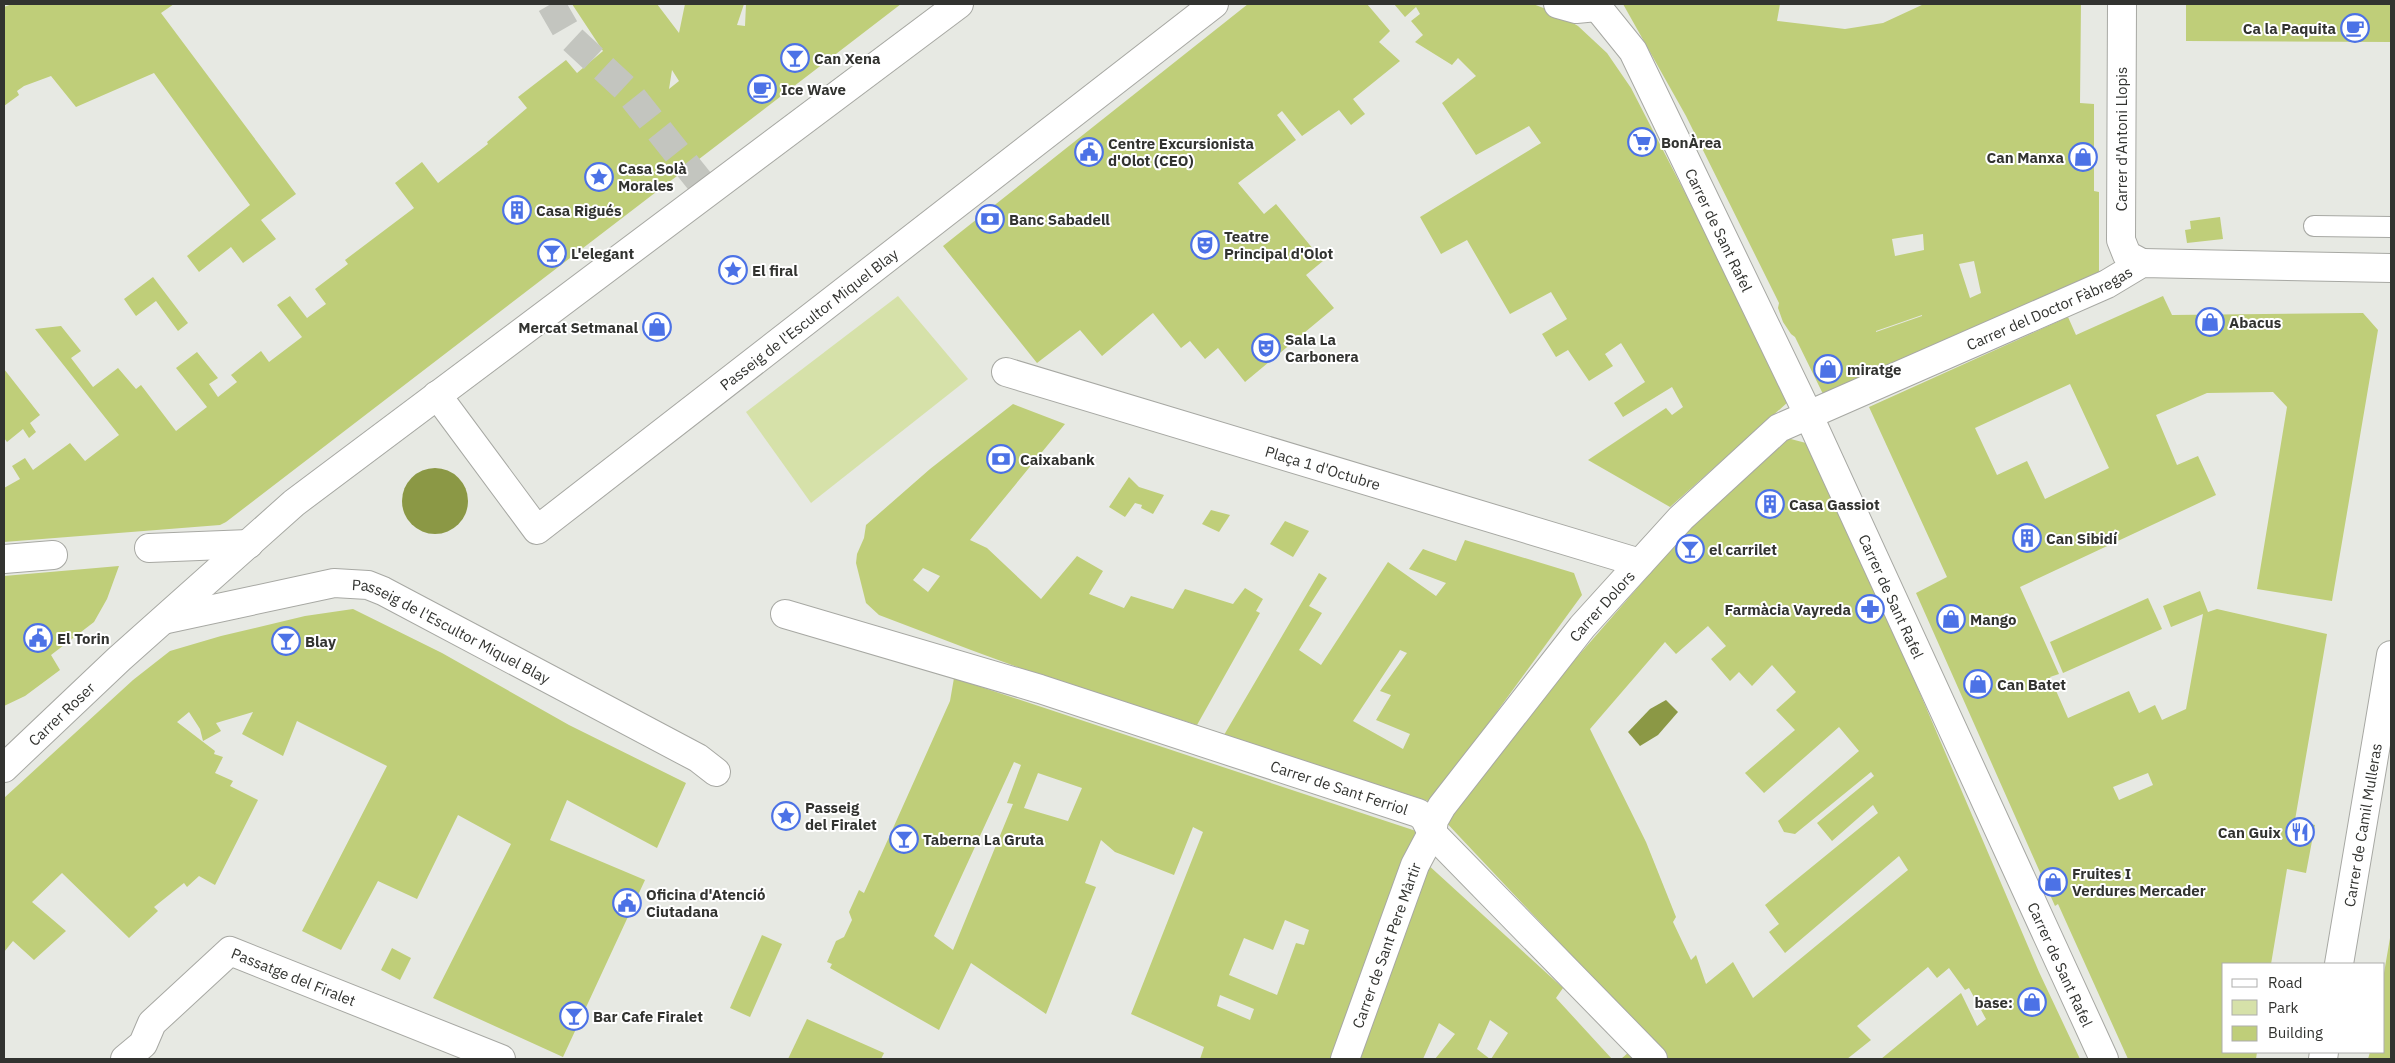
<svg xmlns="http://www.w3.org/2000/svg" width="2395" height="1063" viewBox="0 0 2395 1063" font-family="'IBM Plex Sans',sans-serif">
	<rect width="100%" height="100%" fill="#e7e9e3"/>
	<path fill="#d6e1a9" d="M898,296l70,83 -157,124 -65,-91z"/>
	<g fill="#8b9845">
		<circle cx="435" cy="501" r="33"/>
		<path d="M1666,700l12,12 -20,23 -18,11 -12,-14 22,-23z"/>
	</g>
	<g fill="#bfce79" fill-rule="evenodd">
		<path d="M12,4h162l-13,9 135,181 -35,26 15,19 -33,24 -12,-16 -32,25 -12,-16 63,-51 -96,-132 -78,34 -25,-31 -27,10 -7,5 2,4 -15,11v-99z"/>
		<path d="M572,4h85l22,29 6,-29h59l-7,21 8,1 1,-22h155l-675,518 -6,3 -216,17v-54l16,-9 -8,-13 13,-8 8,12 37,-27 15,18 34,-26 -84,-106 26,-3 20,25 -10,7 22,29 25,-19 18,21 5,-4 35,46 31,-24 -31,-39 21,-16 21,26 -9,6 9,13 19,-15 -6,-7 30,-24 8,11 33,-25 -25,-32 13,-9 17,22 19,-14 -11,-15 33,-25 -3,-4 69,-52 -19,-25 27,-21 16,21 50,-39 -1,-2 40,-34 -9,-11 48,-37 11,13 26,-22zM672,70l7,11 -10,8z"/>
		<path d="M1248,4h119l23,27 -11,11 21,19 -47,38 12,15 -14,11 -12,-15 -37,26 -20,-25 -5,4 19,25 -58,43 26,31 12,-10 47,57 -17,14 28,33 -89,74 -27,-34 -13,11 -15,-18 -9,7 -28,-35 -51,43 -22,-26 -43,33 -94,-117z"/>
		<path d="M1394,4h139l21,8 24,14 29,27 24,35 86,167 71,147 -118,105 -82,-47 78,-52 6,7 11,-8 -11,-20 -49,30 -9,-14 31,-21 -24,-39 -16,11 8,12 -24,15 -21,-31 -12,7 -14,-23 25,-15 -16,-27 -41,22 -43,-74 -26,14 -21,-37 121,-74 -12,-17 -53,29 -34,-52 34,-27 -18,-18 -6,7 -37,-23 8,-7 -12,-14 9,-7 -4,-7 -11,10z"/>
		<path d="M1623,4h157l-3,17 68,8 38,-6 41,-19h157l-1,99 14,1v87l5,1v83l-276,119 -28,-57 -4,-3 -8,-12 -5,-14 1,-5 -93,-187zM1923,234l1,16 -29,6 -3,-17zM1974,261l7,32 -11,5 -11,-34zM1922,315v1l-46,16v-1z"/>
		<path d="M2186,4h205v38l-205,-1z"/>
		<path d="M2220,217l3,22 -36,4 -2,-13 6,-1 -1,-8z"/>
		<path d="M153,277l35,46 -10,8 -22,-30 -20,15 -12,-17z"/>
		<path d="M2163,296l9,19 191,-2 15,17 -46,271 -75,-12 30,-182 -14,-15 -66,1 -51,22 21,50 21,-9 18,39 -196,92 39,87 -9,3 18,41 61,-27 10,22 16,-8 7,15 24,-11 17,-95 -32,13 -8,-21 37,-15 8,21 9,-3 110,25 -32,186 20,5 -9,48 -19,-4 -16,95h-47v88h33l-1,7h-128l-70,-155 -3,2 -139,-313 31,-16 -78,-170 199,-90 8,18zM2070,384l39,84 -64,31 -18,-38 -30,14 -22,-47zM2148,773l5,12 -34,15 -6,-13z"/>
		<path d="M4,369l36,46 -10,8 6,9 -7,6 -6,-9 -16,13 -3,-4z"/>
		<path d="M1013,404l52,20 -95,116 17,8 54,51 36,-43 26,15 -14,23 35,14 7,-12 42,13 12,-20 48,15 12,-16 18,11 -7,12 4,2 -63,112 -152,-48 -74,-27 -92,-35 -13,-12 -10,-40 1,-9 7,-16 2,-13 64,-56zM923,568l17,8 -12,16 -15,-12z"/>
		<path d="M1787,438l19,5 16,33 88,194 129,302 41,87h-199l80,-66 16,33 9,-7 -17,-31 -4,2 -16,-22 -12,10 -9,-11 -71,59 14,14 -24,19h-178l-227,-241 89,-108 143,-164 30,-32zM1708,626l18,20 -15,13 19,22 9,-9 13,14 20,-21 24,27 -20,18 19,20 -50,43 19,20 75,-66 20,24 -81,70 6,11 11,2 76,-62 3,4 -57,47 15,18 41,-36 5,8 -113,92 14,19 -10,8 16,21 114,-97 9,14 -155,128 -20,-36 -27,22 -10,-29 -5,5 -18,-38 3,-5 -30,-75 -56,-113 75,-87 11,12z"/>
		<path d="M1129,477l10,10 25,8 -11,19 -12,-6 1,-3 -7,-2 -10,14 -16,-10z"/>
		<path d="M1211,510l19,5 -11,17 -17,-8z"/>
		<path d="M1285,521l24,10 -16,26 -23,-13z"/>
		<path d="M1465,540l109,33 8,22 -151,207 -207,-67 95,-162 8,5 -18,28 13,7 -23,37 22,15 67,-103 48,34 10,-13 -37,-14 14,-20 33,12zM1400,650l7,3 -27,38 11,4 -15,25 34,14 -7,15 -50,-28z"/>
		<path d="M119,566l-12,33 -13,23 -43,33 9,15 -35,26 -21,10v-130z"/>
		<path d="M2148,598l14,31 -99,44 -13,-31z"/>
		<path d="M353,609l89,44 127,72 117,58 -29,65 -90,-48 -17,40 95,40 -82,177 -130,-59 78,-154 -53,-29 -41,84 -39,-18 -37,69 -39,-19 85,-165 -90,-45 -14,35 -41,-22 11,-22 -37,11 5,8 -18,10 -3,-12 -11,-17 -12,10 38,29 -1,3 9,3 -8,16 18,8 -3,5 28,14 -43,85 -16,-9 -12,11 -3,-4 -30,24 4,4 -29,27 -67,-65 -30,29 34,29 -32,29 -21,-19 -9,11v-154l129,-118 37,-29 51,-15 84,-20z"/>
		<path d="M954,678l462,153 -59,152 -23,76h-134l4,-12 -73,-33 72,-182 -10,-5 -19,48 -59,-23 -14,-12 -16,43 11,4 -50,127 -75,-51 -32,67 -109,-62 2,-4 -5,-2 9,-21 8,-4 8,-17 -3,-8 10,-22 5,3 86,-192zM1014,762l7,3 -14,38 6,1 -60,146 -19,-14zM1038,773l44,15 -14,33 -44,-13zM1285,920l24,10 -5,15 -8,-2 -19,52 -48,-20 15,-37 29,12zM1220,995l34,14 -4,11 -33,-14z"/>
		<path d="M1426,863l137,125 -7,10 56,61h-121l17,-26 -18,-13 -13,29 13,10h-55l20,-25 -16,-11 -16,36h-66z"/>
		<path d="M762,935l20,9 -32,73 -20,-9z"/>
		<path d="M2390,938l1,121h-23l2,-7h14v-79z"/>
		<path d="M392,948l19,10 -11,22 -19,-10z"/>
		<path d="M807,1019l77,34 -3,6h-93z"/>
		<path d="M1629,1052l6,7h-14z"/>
	</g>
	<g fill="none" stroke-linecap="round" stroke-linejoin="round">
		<path stroke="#c3c5bf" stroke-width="28" stroke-dasharray="28 14" stroke-linecap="butt" d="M551,4l19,33 56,52 83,104"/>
		<defs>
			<path id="lane" d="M2314,226l77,1"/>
			<g id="street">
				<path d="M1558,4l18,5 21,-2"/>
				<path id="s1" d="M1595,4l38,47 175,363 296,645"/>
				<path d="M2122,4l-1,236 6,15 15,8"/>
				<path id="s2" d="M1006,372l634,191"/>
				<path id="s3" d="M437,395l100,135 677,-526"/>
				<path d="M149,548l100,-4"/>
				<path d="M4,559l49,-4"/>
				<path id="s4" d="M785,614l255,75 378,124 6,4 8,16 221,226"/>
				<path id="s5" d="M167,619l167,-36 34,2 15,6 315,167 18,14"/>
				<path id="s6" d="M4,768l115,-109 175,-156 665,-499"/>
				<path id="s7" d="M125,1059l18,-15 9,-21 78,-72 271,108"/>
				<path id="s8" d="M1345,1059l70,-194 17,-32 2,-13 8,-14 140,-179 99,-109 98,-90 328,-144 35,-21 249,5"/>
			</g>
			<g id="secondary">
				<path id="s9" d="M2339,964l52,-309"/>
				<path d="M2323,1059l1,-7"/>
			</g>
		</defs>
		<use href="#lane" stroke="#a7a8a3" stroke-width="22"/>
		<use href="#street" stroke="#a7a8a3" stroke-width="30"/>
		<use href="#secondary" stroke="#a7a8a3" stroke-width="30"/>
		<use href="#lane" stroke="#fff" stroke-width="20"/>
		<use href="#street" stroke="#fff" stroke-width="28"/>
		<use href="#secondary" stroke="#fff" stroke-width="28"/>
	</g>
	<defs>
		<symbol id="cafe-ring" viewBox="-11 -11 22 22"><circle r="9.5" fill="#fff" stroke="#4c72e6" stroke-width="1.5"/><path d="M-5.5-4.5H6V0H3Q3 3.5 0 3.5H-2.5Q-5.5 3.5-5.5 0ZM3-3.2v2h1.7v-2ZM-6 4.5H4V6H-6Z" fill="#4c72e6"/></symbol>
		<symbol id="bar-ring" viewBox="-11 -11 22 22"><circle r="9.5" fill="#fff" stroke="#4c72e6" stroke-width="1.5"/><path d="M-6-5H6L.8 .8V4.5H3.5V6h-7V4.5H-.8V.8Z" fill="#4c72e6"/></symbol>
		<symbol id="supermarket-ring" viewBox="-11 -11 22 22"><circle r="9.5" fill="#fff" stroke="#4c72e6" stroke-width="1.5"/><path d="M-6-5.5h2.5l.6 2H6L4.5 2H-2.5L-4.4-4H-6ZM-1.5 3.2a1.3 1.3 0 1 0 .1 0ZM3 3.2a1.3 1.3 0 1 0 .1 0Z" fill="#4c72e6"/></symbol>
		<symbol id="civic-ring" viewBox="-11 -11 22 22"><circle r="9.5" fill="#fff" stroke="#4c72e6" stroke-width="1.5"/><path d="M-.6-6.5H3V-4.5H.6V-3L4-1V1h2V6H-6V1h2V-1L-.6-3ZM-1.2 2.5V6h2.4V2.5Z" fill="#4c72e6"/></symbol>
		<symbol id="shop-ring" viewBox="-11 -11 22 22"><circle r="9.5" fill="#fff" stroke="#4c72e6" stroke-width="1.5"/><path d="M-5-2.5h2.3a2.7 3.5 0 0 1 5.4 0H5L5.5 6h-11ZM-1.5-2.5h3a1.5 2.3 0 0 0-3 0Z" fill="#4c72e6"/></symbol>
		<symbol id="sight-ring" viewBox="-11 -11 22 22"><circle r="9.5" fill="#fff" stroke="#4c72e6" stroke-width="1.5"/><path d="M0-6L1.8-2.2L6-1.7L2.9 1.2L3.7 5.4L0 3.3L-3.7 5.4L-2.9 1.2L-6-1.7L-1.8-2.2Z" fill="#4c72e6"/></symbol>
		<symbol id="building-ring" viewBox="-11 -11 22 22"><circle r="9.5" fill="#fff" stroke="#4c72e6" stroke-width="1.5"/><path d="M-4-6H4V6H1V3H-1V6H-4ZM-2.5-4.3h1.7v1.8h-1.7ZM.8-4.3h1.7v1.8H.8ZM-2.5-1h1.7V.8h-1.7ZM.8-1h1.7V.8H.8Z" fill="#4c72e6"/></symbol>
		<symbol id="bank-ring" viewBox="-11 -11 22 22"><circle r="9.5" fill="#fff" stroke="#4c72e6" stroke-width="1.5"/><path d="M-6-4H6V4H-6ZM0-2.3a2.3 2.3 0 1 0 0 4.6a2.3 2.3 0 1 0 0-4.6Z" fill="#4c72e6"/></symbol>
		<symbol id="theatre-ring" viewBox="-11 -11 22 22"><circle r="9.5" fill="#fff" stroke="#4c72e6" stroke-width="1.5"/><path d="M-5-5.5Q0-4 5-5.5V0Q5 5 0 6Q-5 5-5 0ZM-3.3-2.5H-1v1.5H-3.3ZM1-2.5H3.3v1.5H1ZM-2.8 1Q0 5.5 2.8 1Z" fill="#4c72e6"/></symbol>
		<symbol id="pharmacy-ring" viewBox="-11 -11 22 22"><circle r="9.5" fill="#fff" stroke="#4c72e6" stroke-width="1.5"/><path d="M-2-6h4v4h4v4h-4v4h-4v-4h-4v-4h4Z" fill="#4c72e6"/></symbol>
		<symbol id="restaurant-ring" viewBox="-11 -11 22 22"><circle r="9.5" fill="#fff" stroke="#4c72e6" stroke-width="1.5"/><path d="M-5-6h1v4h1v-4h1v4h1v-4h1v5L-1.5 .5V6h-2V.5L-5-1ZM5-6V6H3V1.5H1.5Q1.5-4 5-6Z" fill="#4c72e6"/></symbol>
	</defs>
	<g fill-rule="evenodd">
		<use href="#cafe-ring" x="2339" y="12" width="32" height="32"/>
		<use href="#bar-ring" x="779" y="42" width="32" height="32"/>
		<use href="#cafe-ring" x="746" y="73" width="32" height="32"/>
		<use href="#supermarket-ring" x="1626" y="126" width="32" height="32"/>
		<use href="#civic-ring" x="1073" y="136" width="32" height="32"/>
		<use href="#shop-ring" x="2067" y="141" width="32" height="32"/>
		<use href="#sight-ring" x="583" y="161" width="32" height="32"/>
		<use href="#building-ring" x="501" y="194" width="32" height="32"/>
		<use href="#bank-ring" x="974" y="203" width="32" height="32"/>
		<use href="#theatre-ring" x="1189" y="229" width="32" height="32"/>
		<use href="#bar-ring" x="536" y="237" width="32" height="32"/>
		<use href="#sight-ring" x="717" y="254" width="32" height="32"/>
		<use href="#shop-ring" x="2194" y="306" width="32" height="32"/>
		<use href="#shop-ring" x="641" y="311" width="32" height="32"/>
		<use href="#theatre-ring" x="1250" y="332" width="32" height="32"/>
		<use href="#shop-ring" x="1812" y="353" width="32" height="32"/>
		<use href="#bank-ring" x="985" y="443" width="32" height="32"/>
		<use href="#building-ring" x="1754" y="488" width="32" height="32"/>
		<use href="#building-ring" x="2011" y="522" width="32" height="32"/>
		<use href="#bar-ring" x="1674" y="533" width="32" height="32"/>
		<use href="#pharmacy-ring" x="1854" y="593" width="32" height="32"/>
		<use href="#shop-ring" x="1935" y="603" width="32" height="32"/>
		<use href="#civic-ring" x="22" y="622" width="32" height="32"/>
		<use href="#bar-ring" x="270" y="625" width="32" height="32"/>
		<use href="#shop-ring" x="1962" y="668" width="32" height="32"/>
		<use href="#sight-ring" x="770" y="800" width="32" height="32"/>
		<use href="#restaurant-ring" x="2284" y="816" width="32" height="32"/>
		<use href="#bar-ring" x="888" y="823" width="32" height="32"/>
		<use href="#shop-ring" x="2037" y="866" width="32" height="32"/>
		<use href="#civic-ring" x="611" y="887" width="32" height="32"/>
		<use href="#shop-ring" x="2016" y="986" width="32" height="32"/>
		<use href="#bar-ring" x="558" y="1000" width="32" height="32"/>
	</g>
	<g text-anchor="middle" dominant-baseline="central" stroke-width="4" stroke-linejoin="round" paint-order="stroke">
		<g font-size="15" font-weight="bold" fill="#323330" stroke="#fff" text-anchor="start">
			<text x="2336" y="28" text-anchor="end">Ca la Paquita</text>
			<text x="814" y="58">Can Xena</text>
			<text x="781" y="89">Ice Wave</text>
			<text x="1661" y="142">BonÀrea</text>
			<text x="1108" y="143">Centre Excursionista<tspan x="1108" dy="17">d'Olot (CEO)</tspan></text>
			<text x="2064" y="157" text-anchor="end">Can Manxa</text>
			<text x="618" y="168">Casa Solà<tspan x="618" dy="17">Morales</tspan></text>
			<text x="536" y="210">Casa Rigués</text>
			<text x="1009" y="219">Banc Sabadell</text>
			<text x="1224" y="236">Teatre<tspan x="1224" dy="17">Principal d'Olot</tspan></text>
			<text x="571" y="253">L'elegant</text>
			<text x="752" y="270">El firal</text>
			<text x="2229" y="322">Abacus</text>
			<text x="638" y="327" text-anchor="end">Mercat Setmanal</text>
			<text x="1285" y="339">Sala La<tspan x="1285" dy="17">Carbonera</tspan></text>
			<text x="1847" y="369">miratge</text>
			<text x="1020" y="459">Caixabank</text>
			<text x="1789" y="504">Casa Gassiot</text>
			<text x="2046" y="538">Can Sibidí</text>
			<text x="1709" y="549">el carrilet</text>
			<text x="1851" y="609" text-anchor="end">Farmàcia Vayreda</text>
			<text x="1970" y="619">Mango</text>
			<text x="57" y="638">El Torin</text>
			<text x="305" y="641">Blay</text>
			<text x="1997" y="684">Can Batet</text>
			<text x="805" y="807">Passeig<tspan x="805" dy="17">del Firalet</tspan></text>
			<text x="2281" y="832" text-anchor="end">Can Guix</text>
			<text x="923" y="839">Taberna La Gruta</text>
			<text x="2072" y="873">Fruites I<tspan x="2072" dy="17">Verdures Mercader</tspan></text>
			<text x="646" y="894">Oficina d'Atenció<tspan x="646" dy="17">Ciutadana</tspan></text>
			<text x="2013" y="1002" text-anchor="end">base:</text>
			<text x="593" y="1016">Bar Cafe Firalet</text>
		</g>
		<g font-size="15" fill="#323330" stroke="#fff">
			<text transform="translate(2121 139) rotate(-90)">Carrer d'Antoni Llopis</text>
			<text stroke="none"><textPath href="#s1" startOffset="259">Carrer de Sant Rafel</textPath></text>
			<text stroke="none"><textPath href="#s8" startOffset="1075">Carrer del Doctor Fàbregas</textPath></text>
			<text stroke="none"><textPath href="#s3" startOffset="512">Passeig de l'Escultor Miquel Blay</textPath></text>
			<text stroke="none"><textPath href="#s2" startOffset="331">Plaça 1 d'Octubre</textPath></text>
			<text stroke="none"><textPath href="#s1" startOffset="664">Carrer de Sant Rafel</textPath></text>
			<text stroke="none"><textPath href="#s8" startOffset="528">Carrer Dolors</textPath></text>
			<text stroke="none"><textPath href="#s5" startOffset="299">Passeig de l'Escultor Miquel Blay</textPath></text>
			<text stroke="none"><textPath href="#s6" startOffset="79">Carrer Roser</textPath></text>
			<text stroke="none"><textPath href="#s4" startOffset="581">Carrer de Sant Ferriol</textPath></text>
			<text stroke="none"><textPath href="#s9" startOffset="141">Carrer de Camil Mulleras</textPath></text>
			<text stroke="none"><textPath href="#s8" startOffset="121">Carrer de Sant Pere Màrtir</textPath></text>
			<text stroke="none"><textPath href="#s1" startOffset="1069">Carrer de Sant Rafel</textPath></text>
			<text stroke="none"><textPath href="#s7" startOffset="221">Passatge del Firalet</textPath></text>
		</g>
	</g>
	<rect width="2395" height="1063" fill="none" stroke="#323330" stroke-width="10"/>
	<rect x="2222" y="963" width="162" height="90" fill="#ffffff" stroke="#adadac"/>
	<rect x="2232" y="979" width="25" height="8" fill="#ffffff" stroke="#adadac"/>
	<text x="2268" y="988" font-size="15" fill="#323330">Road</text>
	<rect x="2232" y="1000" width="25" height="15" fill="#d6e1a9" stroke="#adadac"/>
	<text x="2268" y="1013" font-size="15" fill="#323330">Park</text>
	<rect x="2232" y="1026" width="25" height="15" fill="#bfce79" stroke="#adadac"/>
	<text x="2268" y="1038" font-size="15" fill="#323330">Building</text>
</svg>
